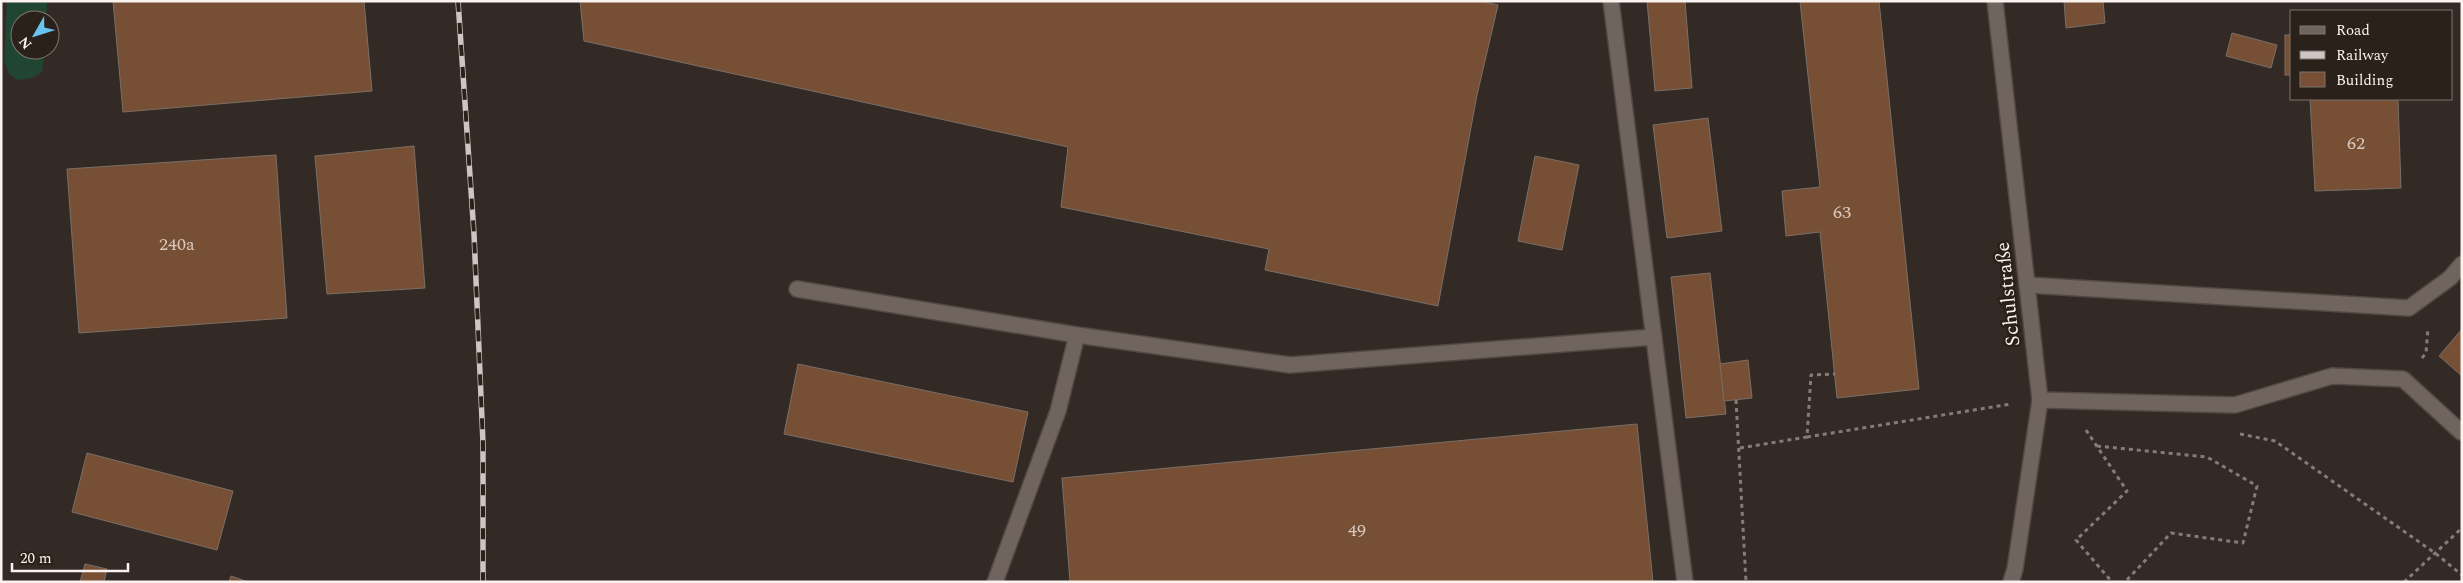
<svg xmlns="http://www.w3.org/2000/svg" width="2463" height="583" viewBox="0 0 2463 583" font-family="Spectral,serif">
	<rect width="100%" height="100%" fill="#342a25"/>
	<path fill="#204531" d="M7,1h40l-1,19h-26v30h25l-3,22 -10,6 -14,2 -9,-6 -5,-13z"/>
	<g fill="#774f35" stroke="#7a6f68">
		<path d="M113,1h251l8,90 -249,21z"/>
		<path d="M580,1h900l18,4 -21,90 -39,211 -173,-36 4,-21 -208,-42 7,-60 -484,-106z"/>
		<path d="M1647,1h38l7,87 -37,3z"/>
		<path d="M1800,1h79l40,388 -82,9 -17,-166 -34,4 -4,-45 38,-4z"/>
		<path d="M2064,1h39l2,22 -39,5z"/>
		<path d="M2232,33l45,12 -6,23 -45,-12z"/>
		<rect x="2285" y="35" width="7" height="40"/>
		<path d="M2310,99h88l3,89 -86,3z"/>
		<path d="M1708,118l14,113 -55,7 -14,-113z"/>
		<path d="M414,146l11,142 -98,6 -12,-138z"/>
		<path d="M276,155l11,163 -208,15 -12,-164z"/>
		<path d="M1535,156l44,9 -17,85 -44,-9z"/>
		<path d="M1710,273l16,141 -40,4 -15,-141z"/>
		<path d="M2462,329v47l-23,-20z"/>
		<path d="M1748,360l4,38 -28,3 -4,-37z"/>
		<path d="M798,364l230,48 -15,70 -229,-48z"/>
		<path d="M1637,424l16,158h-583l-8,-104z"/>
		<path d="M87,453l146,38 -16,59 -145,-38z"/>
		<path d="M85,564l22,5 -3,13h-24z"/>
		<path d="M231,576l17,6h-19z"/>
	</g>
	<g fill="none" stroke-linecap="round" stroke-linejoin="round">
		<defs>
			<g id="service">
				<path d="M1611,1l74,581"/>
				<path d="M2027,285l382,23 41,-30 12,-14"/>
				<path d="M797,289l280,46 213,30 364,-28"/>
				<path d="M2040,400l195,5 97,-29 71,3 58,53"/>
				<path d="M995,582l63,-171 19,-76"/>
			</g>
			<path id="minor" d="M1995,1l45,399 -25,169 -4,13"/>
		</defs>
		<use href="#service" stroke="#504944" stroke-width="18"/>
		<use href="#minor" stroke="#504944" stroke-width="18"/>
		<g stroke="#857c78" stroke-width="3" stroke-dasharray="4 4" stroke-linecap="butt">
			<path d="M2422,358l4,-5 2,-25"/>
			<path d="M1736,400l10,182"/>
			<path d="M2086,430l41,61 -51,49 36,42"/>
			<path d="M2240,434l35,7 160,112 27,22"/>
			<path d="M1807,437l204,-33"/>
			<path d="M2097,446l110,11 50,29 -14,57 -72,-10 -46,49"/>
			<path d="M1740,448l67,-11 4,-62 24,-1"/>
			<path d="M2404,582l58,-54"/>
		</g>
		<use href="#service" stroke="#70655e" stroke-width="15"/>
		<use href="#minor" stroke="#70655e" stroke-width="15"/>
		<defs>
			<path id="rail" d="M458,1l16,233 9,209v139"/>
		</defs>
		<use href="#rail" stroke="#cec6c3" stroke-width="5.5"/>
		<use href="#rail" stroke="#2a211b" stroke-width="4" stroke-dasharray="11" stroke-linecap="butt"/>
	</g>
	<g text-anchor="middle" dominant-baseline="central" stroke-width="5" stroke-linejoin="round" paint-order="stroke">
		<g font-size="18" fill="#d8c9c0">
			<text x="2356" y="143">62</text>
			<text x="1842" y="212">63</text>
			<text x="177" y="244">240a</text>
			<text x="1357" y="530">49</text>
		</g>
		<g font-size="20" fill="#f9f2ef" stroke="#2a211b">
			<text transform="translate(2008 294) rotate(-96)">Schulstraße</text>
		</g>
	</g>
	<rect width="2463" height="583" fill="none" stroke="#f9f2ef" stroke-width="5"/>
	<rect x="2290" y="10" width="162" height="90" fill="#2a211b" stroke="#7d7570"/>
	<rect x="2300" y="26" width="25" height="8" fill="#70655e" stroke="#7d7570"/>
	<text x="2336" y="35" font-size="15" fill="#f9f2ef">Road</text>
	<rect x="2300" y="51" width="25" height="8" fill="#cec6c3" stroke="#7d7570"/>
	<text x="2336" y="60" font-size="15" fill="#f9f2ef">Railway</text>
	<rect x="2300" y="72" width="25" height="15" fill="#774f35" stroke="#7d7570"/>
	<text x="2336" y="85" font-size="15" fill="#f9f2ef">Building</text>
	<g transform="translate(35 35) rotate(231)"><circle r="24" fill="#2a211b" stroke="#7d7570"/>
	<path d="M0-4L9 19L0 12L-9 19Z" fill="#69c3f1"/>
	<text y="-8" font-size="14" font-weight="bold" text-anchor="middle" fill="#f9f2ef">N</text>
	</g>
	<path d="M12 563v8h116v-8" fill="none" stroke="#f9f2ef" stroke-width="2.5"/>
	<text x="20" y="563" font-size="15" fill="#f9f2ef" stroke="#2a211b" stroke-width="4" paint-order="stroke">20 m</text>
</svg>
